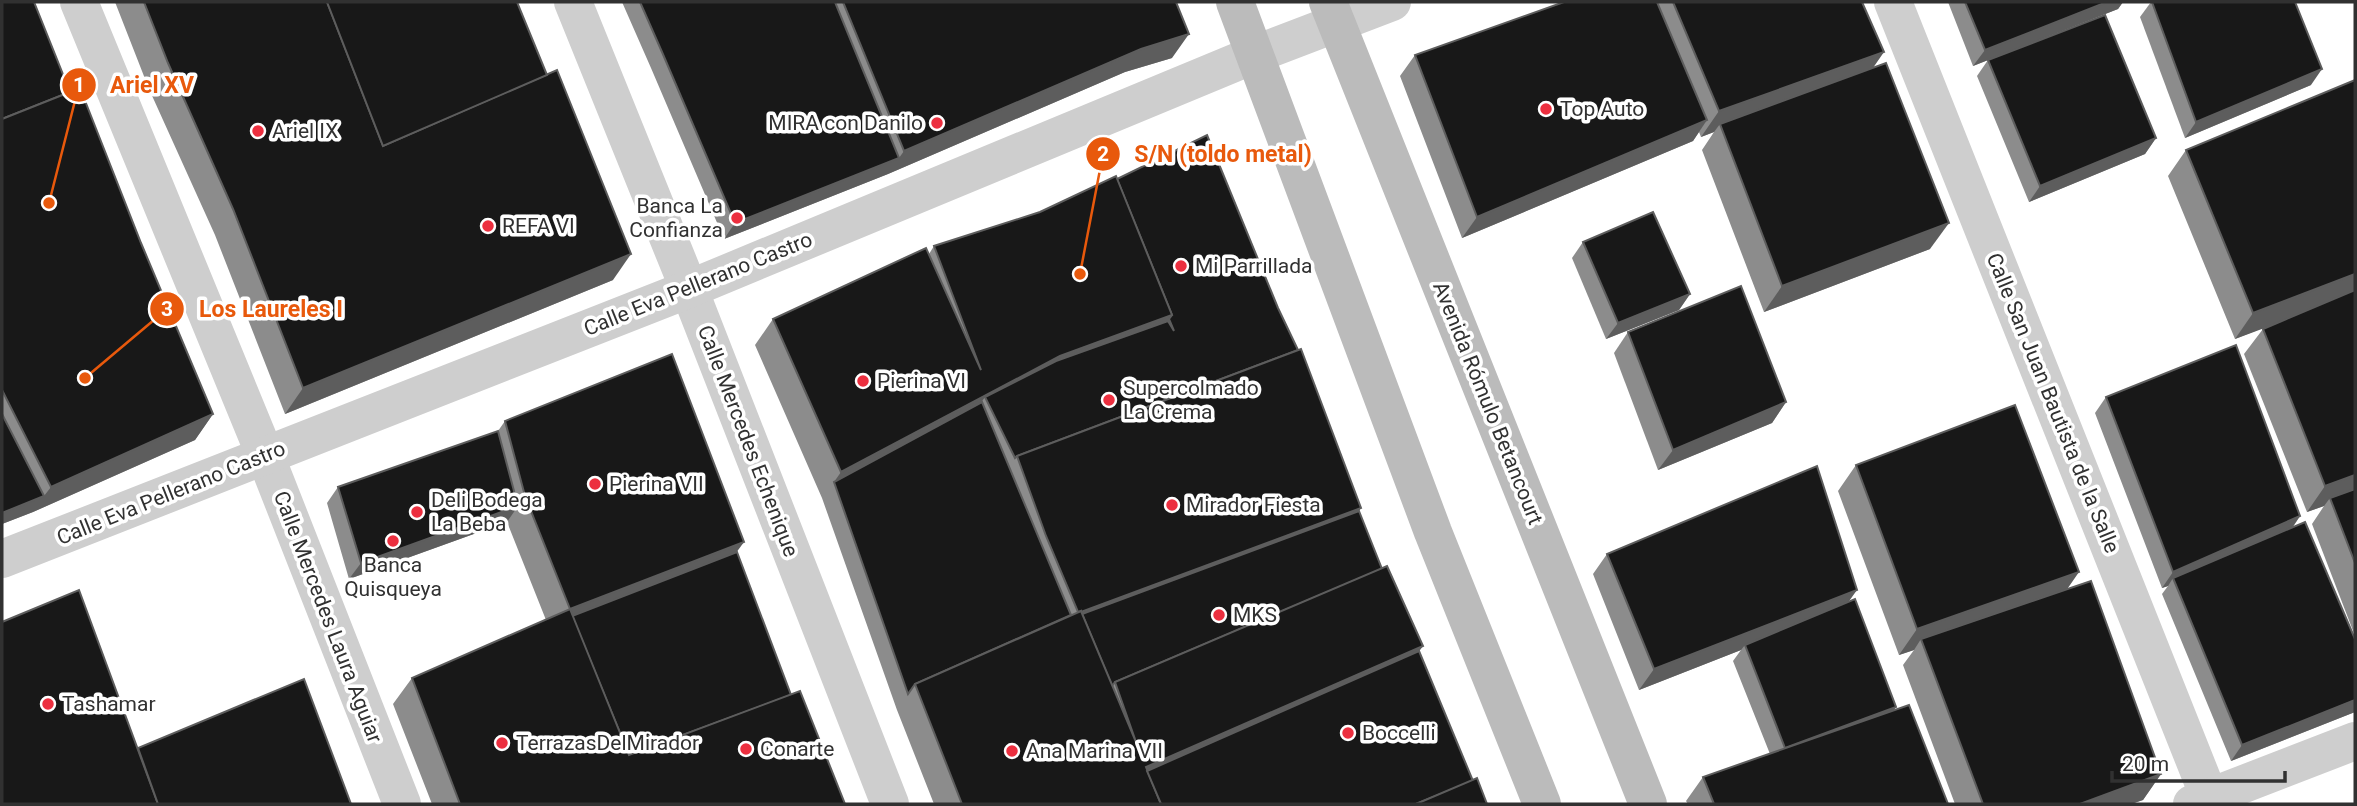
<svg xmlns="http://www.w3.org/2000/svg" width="2357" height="806" viewBox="0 0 2357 806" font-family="Roboto,sans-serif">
	<rect width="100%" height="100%" fill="#fff"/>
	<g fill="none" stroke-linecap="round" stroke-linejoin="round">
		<g stroke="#cecece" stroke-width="38">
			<path d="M79,2l186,453 137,349"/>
			<path d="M573,2l116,287 201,515"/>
			<path d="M1893,2l319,802"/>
			<path d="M2,559l687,-270 567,-235 136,-52"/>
			<path d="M2192,804l163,-63"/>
		</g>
		<g stroke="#bbb" stroke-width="38">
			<path d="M1235,2l198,530 109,272"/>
			<path d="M1328,2l320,802"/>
		</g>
	</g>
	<g fill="#8c8c8c">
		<path d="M2,2l68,90 71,151 72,171 -18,26 -162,72 -31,12z"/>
		<path d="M115,2h402l96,278 -328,134 -70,-179 -66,-146z"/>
		<path d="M622,2h554l-4,56 -47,14 -237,102 -164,65 -73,-171z"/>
		<path d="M1564,2h298l11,66 57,181 -166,63 -62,-162 12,-18 -13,5 -2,-5 -6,9 -231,97 -62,-162 15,-21z"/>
		<path d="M1948,2h175l-5,7 -108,42 146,87 -11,16 -116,48 -52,-126 11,-16 -15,6z"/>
		<path d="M2151,2h144l16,83 -126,53 -45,-121z"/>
		<path d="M2355,80v556l-43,-112 12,-18 -17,6 -63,-158 19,-25 7,-4 -35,14 -67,-163 18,-26z"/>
		<path d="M1117,179l161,129 20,42 63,158 -2,3 23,58 37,82 54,130 14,23h-553l-37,-94 -75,-212 -67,-153 18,-26 156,-65 5,-8 106,-34z"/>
		<path d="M1583,242l107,52 -11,16 -73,29 -34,-81z"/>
		<path d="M1628,332l158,70 -14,21 -114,47 -44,-117z"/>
		<path d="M2106,397l194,119 -7,11 62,112v73l-124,49 -69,-167 6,-8 -6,2 -67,-175z"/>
		<path d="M505,421l232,131 54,143 54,109h-413l-39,-100 19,-26 134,-58 -39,-98 -158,57 -22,-76 11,-16 160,-56z"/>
		<path d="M1856,465l211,124 94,185 -18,26 -12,4h-176l-52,-139 11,-15 -15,5 -61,-164z"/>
		<path d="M1607,554l241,48 46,108 54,94h-260l-2,-3 17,-24 67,-23 -37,-93 8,-11 -102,40 -46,-116z"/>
	</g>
	<g fill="#5d5d5d">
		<path d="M2107,2h16l-5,7 -145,57 12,-16z"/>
		<path d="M1189,34l-17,24 -47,14 -237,102 -164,65 11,-16 164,-65 5,-7 237,-102z"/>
		<path d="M1884,52l-18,26 -146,46 -6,8 -13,5 18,-26z"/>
		<path d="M2322,69l-11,16 -126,53 11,-16z"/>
		<path d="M1707,120l-14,21 -231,97 15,-21z"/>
		<path d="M2156,138l-11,16 -116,48 11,-16z"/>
		<path d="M1949,223l-19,26 -166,63 18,-26z"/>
		<path d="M631,254l-18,26 -328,134 18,-26z"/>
		<path d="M2355,274v20l-120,45 18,-26z"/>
		<path d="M1690,294l-11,16 -73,29 12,-16z"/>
		<path d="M1172,315l-19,26 -168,56 -15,21 -136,64 7,-10 219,-116z"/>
		<path d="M1786,402l-14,21 -114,47 15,-20z"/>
		<path d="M213,414l-18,26 -162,72 -31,12v-11l42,-17 7,-9z"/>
		<path d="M2355,475v20l-25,3 -6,8 -17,6 18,-26z"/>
		<path d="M518,506l-11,16 -158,57 12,-16z"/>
		<path d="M1361,508l-17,24 -261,97 -4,-16z"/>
		<path d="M2300,516l-11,16 -116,46 -5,8 -6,2 11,-16z"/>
		<path d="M744,542l-19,26 -158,61 3,-20z"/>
		<path d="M2079,572l-18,26 -140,41 -7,11 -15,5 18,-26z"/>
		<path d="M1857,590l-15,21 -97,34 -4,5 -102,40 15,-21z"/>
		<path d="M1423,646l-19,26 -256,113 -2,-18z"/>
		<path d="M2355,700v12l-124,49 11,-16z"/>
		<path d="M1896,707l-11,16 -99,26z"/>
		<path d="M2161,774l-18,26 -12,4h-51z"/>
	</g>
	<g fill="#181818" stroke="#5d5d5d" stroke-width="2">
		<path d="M2,2h32l36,90 -68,27z"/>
		<path d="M144,2h183l56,144 174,-76 74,184 -328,134 -70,-179 -65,-146z"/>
		<path d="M327,2h190l30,73 -164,71z"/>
		<path d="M640,2h195l64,156 -164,65 -73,-171z"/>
		<path d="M843,2h333l13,32 -48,15 -237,102z"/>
		<path d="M1564,2h93l50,118 -230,97 -62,-162z"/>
		<path d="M1673,2h189l22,50 -165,59z"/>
		<path d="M1965,2h142l-122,48z"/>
		<path d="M2152,2h143l27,67 -126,53z"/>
		<path d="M2105,15l51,123 -116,48 -52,-126z"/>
		<path d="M1886,63l63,160 -167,63 -62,-162z"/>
		<path d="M2355,80v194l-102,39 -67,-163z"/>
		<path d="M80,88l61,155 72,171 -162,73 -49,-97v-271z"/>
		<path d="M1207,135l71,173 20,42 -281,106 -2,2 -30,-61 71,-36 112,-40 6,10 -5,-12 3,-4 -55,-136z"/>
		<path d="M1116,176l56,139 -112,41 -219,116 -68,-153 153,-71 55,122 -47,-124 106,-34z"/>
		<path d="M1653,212l37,82 -72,29 -35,-81z"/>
		<path d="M1741,286l45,116 -113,48 -45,-118z"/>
		<path d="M2355,290v185l-30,11 -62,-157z"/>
		<path d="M2236,345l64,171 -127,56 -67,-175z"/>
		<path d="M1301,349l60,159 -280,104v-1l-3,1 -32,-76 -29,-80z"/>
		<path d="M672,354l72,188 -174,67 -45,-113 -20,-75z"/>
		<path d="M982,402l89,213 -156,69 -7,10 -74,-212z"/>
		<path d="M2015,405l64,167 -162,57 -61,-164z"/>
		<path d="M2,414l42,82 -42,17z"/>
		<path d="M498,431l20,75 -157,57 -23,-76z"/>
		<path d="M1817,466l40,124 -203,79 -47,-115z"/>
		<path d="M2355,489v74l-25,-65z"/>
		<path d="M1359,511l23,58 -267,113 -3,4 -30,-72z"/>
		<path d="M2305,522l50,117v61l-113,45 -69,-167z"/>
		<path d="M737,552l54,143 -162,60 -57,-139z"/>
		<path d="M1387,566l36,80 -277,121 15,37h-199l-47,-120 166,-73 55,131 -21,-60z"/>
		<path d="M2091,581l70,193 -81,30h-97l-62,-165z"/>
		<path d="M79,590l79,214h-156v-182z"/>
		<path d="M1855,599l41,108 -111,41 -40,-103z"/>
		<path d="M570,609l59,146 171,-64 45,113h-385l-48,-126z"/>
		<path d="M1419,651l54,130 -57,23h-255l-14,-33z"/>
		<path d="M304,679l47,125h-193l-20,-56z"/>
		<path d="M1909,705l39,99h-234l-11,-27z"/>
		<path d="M1477,778l10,26h-71z"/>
	</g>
	<g fill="#ec2f3f" stroke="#fff" stroke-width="2.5">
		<circle cx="1546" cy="109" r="7"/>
		<circle cx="937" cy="123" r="7"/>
		<circle cx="258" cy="131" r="7"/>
		<circle cx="737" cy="218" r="7"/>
		<circle cx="488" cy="226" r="7"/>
		<circle cx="1181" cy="266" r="7"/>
		<circle cx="863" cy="381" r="7"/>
		<circle cx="1109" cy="400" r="7"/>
		<circle cx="595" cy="484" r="7"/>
		<circle cx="1172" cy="505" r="7"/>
		<circle cx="417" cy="512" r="7"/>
		<circle cx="393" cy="541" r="7"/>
		<circle cx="1219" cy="615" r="7"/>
		<circle cx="48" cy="704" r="7"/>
		<circle cx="1348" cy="733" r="7"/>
		<circle cx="502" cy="743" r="7"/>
		<circle cx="746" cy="749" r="7"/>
		<circle cx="1012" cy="751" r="7"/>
	</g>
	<g text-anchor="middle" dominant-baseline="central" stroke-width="7" stroke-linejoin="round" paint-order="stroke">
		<g font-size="21" fill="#313131" stroke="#fff" text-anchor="start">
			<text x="1560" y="109">Top Auto</text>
			<text x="923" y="123" text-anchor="end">MIRA con Danilo</text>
			<text x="272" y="131">Ariel IX</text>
			<text x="723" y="206" text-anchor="end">Banca La<tspan x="723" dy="24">Confianza</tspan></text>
			<text x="502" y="226">REFA VI</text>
			<text x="1195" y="266">Mi Parrillada</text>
			<text x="877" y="381">Pierina VI</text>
			<text x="1123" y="388">Supercolmado<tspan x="1123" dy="24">La Crema</tspan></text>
			<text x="609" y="484">Pierina VII</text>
			<text x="431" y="500">Deli Bodega<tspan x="431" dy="24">La Beba</tspan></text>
			<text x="1186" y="505">Mirador Fiesta</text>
			<text x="393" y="565" text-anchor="middle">Banca<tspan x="393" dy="24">Quisqueya</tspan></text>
			<text x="1233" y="615">MKS</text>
			<text x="62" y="704">Tashamar</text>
			<text x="1362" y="733">Boccelli</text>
			<text x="516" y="743">TerrazasDelMirador</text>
			<text x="760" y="749">Conarte</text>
			<text x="1026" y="751">Ana Marina VII</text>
		</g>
		<g font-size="21" fill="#313131" stroke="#fff">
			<text transform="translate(698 284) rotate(-22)">Calle Eva Pellerano Castro</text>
			<text transform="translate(1488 403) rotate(68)">Avenida Rómulo Betancourt</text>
			<text transform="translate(2053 403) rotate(68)">Calle San Juan Bautista de la Salle</text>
			<text transform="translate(748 441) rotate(69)">Calle Mercedes Echenique</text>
			<text transform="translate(171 493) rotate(-22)">Calle Eva Pellerano Castro</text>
			<text transform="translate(328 617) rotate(69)">Calle Mercedes Laura Aguiar</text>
		</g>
	</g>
	<path fill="none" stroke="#e8590c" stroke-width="2.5" d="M49 203L79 85M1080 274L1103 154M85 378L167 309"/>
	<g fill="#e8590c" stroke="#fff" stroke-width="2.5">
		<circle cx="49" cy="203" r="7"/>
		<circle cx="1080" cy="274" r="7"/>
		<circle cx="85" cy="378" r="7"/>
		<circle cx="79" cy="85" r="18"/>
		<circle cx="1103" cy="154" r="18"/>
		<circle cx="167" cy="309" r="18"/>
	</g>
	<g font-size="21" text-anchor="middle" font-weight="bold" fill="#fff">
		<text x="79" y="92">1</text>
		<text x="1103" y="161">2</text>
		<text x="167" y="316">3</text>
	</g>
	<g font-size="23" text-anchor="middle" font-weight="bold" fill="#e8590c" stroke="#fff" stroke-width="7" stroke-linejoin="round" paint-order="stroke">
		<text x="152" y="93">Ariel XV</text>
		<text x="1223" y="162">S/N (toldo metal)</text>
		<text x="271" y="317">Los Laureles I</text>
	</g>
	<rect width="2357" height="806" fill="none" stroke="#313131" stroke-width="7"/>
	<path d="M2112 771v10h173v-10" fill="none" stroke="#313131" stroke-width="3.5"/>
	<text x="2122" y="771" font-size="21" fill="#313131" stroke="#ffffff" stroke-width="5" paint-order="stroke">20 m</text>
</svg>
